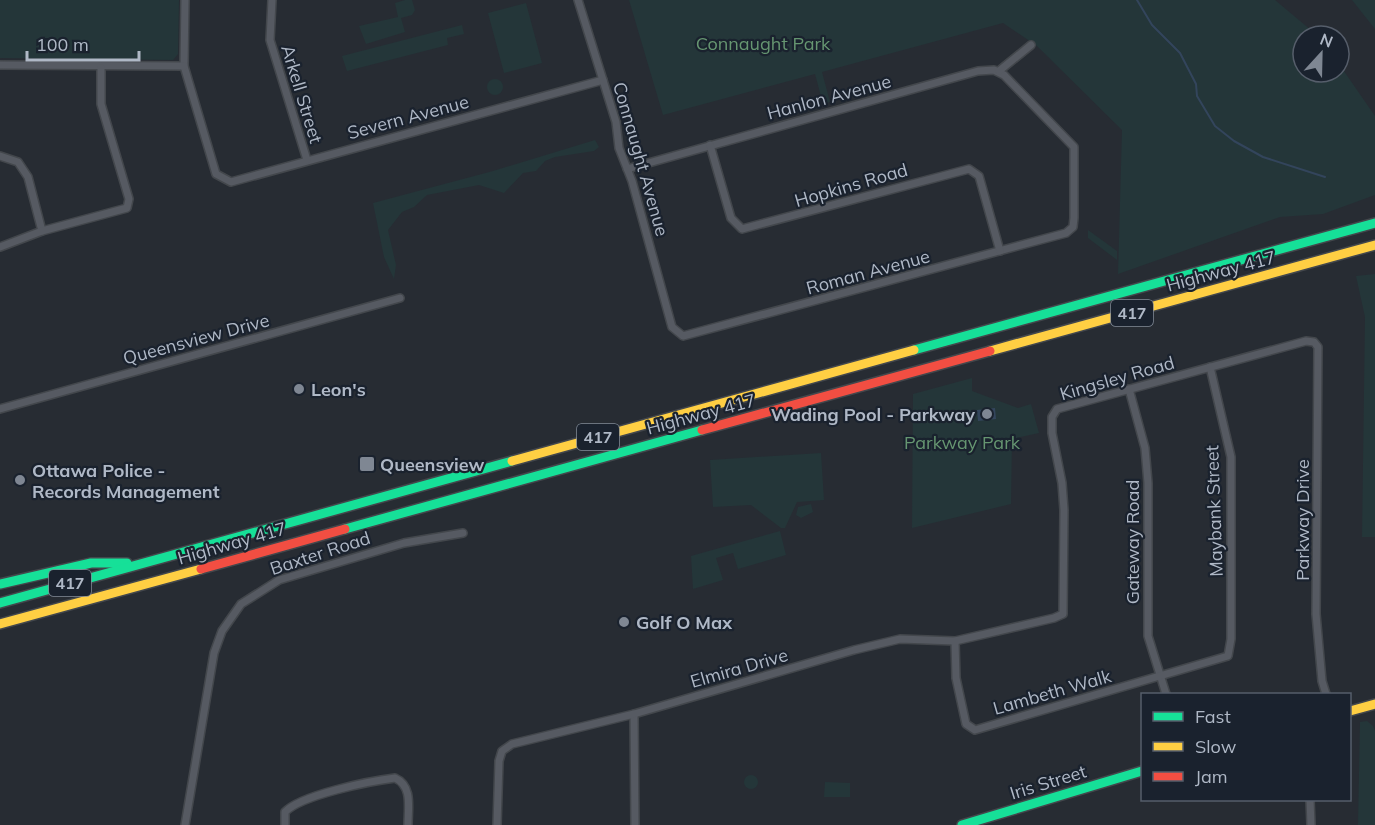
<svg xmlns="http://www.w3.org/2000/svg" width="1375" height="825" viewBox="0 0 1375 825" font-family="Mulish,sans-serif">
	<rect width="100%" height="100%" fill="#272c33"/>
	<g fill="#243639">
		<path d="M0,0h179l-1,54 -5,6 -173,-2z"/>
		<path d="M405,0h7l3,10 -3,5 -11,3 4,14 -39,12 -7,-18 39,-9 -3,-14z"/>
		<path d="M629,0h646l43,36h-15v36h36v-8l36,52v79l-52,19 -43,3 -162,57 4,-144 -85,-84 -34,-23 -181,49 8,30 -7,2 -8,-30 -152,41z"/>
		<path d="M1352,0h23v29z"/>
		<path d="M526,3l16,60 -38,10 -16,-60z"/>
		<path d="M462,25l2,9 -17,4 1,7 -101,26 -5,-15z"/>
		<circle cx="495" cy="87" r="8"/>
		<path d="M595,140l4,7 -5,4 -39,6 -10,4 -9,10 -13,2 -19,20 -25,-8 -52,10 -13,12 -12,5 -14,18 8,35 -2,14 -10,-22 -11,-54 120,-32z"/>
		<path d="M1088,230l29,21v9l-29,-22z"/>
		<path d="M1375,274v263h-13l3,-220 -9,-41z"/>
		<path d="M972,378v13l46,17 13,-4 8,29 -27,6 -1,65 -99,24 1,-134z"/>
		<path d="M821,453l3,47 -27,2 -12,26h-4l-30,-23 -38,2 -3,-47z"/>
		<path d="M811,504l2,8 -12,6 -5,-3 2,-8z"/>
		<path d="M780,531l6,24 -48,14 -5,-16 -17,5 7,22 -30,9 -2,-33z"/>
		<path d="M1367,721l6,5 2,5v94h-17l2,-103z"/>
		<circle cx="751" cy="782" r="7"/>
		<path d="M825,782l25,1v14h-26z"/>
	</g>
	<path fill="#33455c" d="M995,408l1,11 -18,2 -1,-11z"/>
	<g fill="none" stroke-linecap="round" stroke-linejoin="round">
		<path stroke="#33455c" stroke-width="2" d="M1137,0l15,25 28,28 16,31 1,12 18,30 19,15 29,16 62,20"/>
		<defs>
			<g id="street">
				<path d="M185,0l-1,66 32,108 15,8 372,-102"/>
				<path d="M272,0l-2,40 37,120"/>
				<path d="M578,0l38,122 3,26 13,33 40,146 11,9 383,-103 7,-6 1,-9v-71l-70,-72 -10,-5 -16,1 -351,98"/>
				<path d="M0,65l184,1"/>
				<path d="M999,71l32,-26"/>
				<path d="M710,145l21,73 11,11 227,-60 10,7 21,75"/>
				<path d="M0,156l18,6 10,15 14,54"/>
				<path d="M0,247l42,-16 85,-23 2,-9 -28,-95v-36"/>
				<path d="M1129,389l16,59 3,35v153l18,58"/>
				<path d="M0,409l400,-111"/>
				<path d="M955,641l1,37 10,46 9,6 253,-74 3,-17v-182l-21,-90"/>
				<path d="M634,714l1,111"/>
				<path d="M1310,800l1,25"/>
				<path d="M185,825l29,-172 8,-22 19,-27 38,-24 125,-37 59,-10"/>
				<path d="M285,825v-13c16,-17 85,-31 110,-34 18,8 13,30 13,47"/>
				<path d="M497,825l2,-64 3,-10 10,-7 122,-30 220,-64 46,-11 55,2 99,-23 9,-4 1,-104 -2,-27 -10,-50v-16l5,-8 249,-68 8,1 4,5 -2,267 6,67 4,13"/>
			</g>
			<g id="fast">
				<path d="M914,350l461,-127"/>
				<path d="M345,529l357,-99"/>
				<path d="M0,584l91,-21h36"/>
				<path d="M0,603l512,-142"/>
				<path d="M962,825l180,-54"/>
			</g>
			<g id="slow">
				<path d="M990,351l385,-106"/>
				<path d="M512,461l402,-111"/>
				<path d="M0,624l201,-55"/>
				<path d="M1350,711l25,-7"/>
			</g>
			<g id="jam">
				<path d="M702,430l288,-79"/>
				<path d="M201,569l144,-40"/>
			</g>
		</defs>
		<use href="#street" stroke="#43474c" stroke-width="10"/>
		<use href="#fast" stroke="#43474c" stroke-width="12"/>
		<use href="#slow" stroke="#43474c" stroke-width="12"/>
		<use href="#jam" stroke="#43474c" stroke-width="12"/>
		<use href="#street" stroke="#565a62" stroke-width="7"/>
		<use href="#fast" stroke="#16e098" stroke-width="9"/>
		<use href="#slow" stroke="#ffcf43" stroke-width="9"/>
		<use href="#jam" stroke="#f24e42" stroke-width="9"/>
	</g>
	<g fill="#7f8793" stroke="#1a222e" stroke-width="2">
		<circle cx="299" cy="389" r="6"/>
		<circle cx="987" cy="414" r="6"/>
		<rect x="359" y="456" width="16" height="16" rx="3"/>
		<circle cx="20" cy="480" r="6"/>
		<circle cx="624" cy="622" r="6"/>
	</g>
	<g text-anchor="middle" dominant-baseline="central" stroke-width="4.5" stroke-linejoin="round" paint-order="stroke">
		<g fill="#1a222e" stroke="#828b98" stroke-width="1.5">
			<rect x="1111" y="300" width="42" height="26" rx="4.5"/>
			<rect x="577" y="424" width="42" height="26" rx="4.5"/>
			<rect x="49" y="570" width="42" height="26" rx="4.5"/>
		</g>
		<g font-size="16" font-weight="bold" fill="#afb8c6">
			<text x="1132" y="313">417</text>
			<text x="598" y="437">417</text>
			<text x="70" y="583">417</text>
		</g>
		<g font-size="18" fill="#669671" stroke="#1a222e">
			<text x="763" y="43">Connaught Park</text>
			<text x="962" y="442">Parkway Park</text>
		</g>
		<g font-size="18" fill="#afb8c6" stroke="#1a222e">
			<text transform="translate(302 94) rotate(73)">Arkell Street</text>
			<text transform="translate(829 97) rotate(-15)">Hanlon Avenue</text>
			<text transform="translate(408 117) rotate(-15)">Severn Avenue</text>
			<text transform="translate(641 159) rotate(74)">Connaught Avenue</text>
			<text transform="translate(851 185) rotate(-16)">Hopkins Road</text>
			<text transform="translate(1221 271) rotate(-15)">Highway 417</text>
			<text transform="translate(868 272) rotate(-15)">Roman Avenue</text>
			<text transform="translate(196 339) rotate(-15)">Queensview Drive</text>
			<text transform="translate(1117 378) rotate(-16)">Kingsley Road</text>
			<text transform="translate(701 414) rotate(-15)">Highway 417</text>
			<text transform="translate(1214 511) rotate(-92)">Maybank Street</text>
			<text transform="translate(1302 520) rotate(-90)">Parkway Drive</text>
			<text transform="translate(1132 542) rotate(-90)">Gateway Road</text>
			<text transform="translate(232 543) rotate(-16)">Highway 417</text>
			<text transform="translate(320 553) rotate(-18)">Baxter Road</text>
			<text transform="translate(739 668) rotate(-16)">Elmira Drive</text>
			<text transform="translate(1052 692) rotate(-16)">Lambeth Walk</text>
			<text transform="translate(1048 782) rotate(-17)">Iris Street</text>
		</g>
		<g font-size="18" font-weight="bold" fill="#afb8c6" stroke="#1a222e" text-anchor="start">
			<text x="311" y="389">Leon's</text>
			<text x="975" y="414" text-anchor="end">Wading Pool - Parkway</text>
			<text x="380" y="464">Queensview</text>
			<text x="32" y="470">Ottawa Police -<tspan x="32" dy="21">Records Management</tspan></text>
			<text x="636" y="622">Golf O Max</text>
		</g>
	</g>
	<rect x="1141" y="693" width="210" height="108" fill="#1a222e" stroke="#565e6b" stroke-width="1.5"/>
	<rect x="1153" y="712" width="30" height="9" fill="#16e098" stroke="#565e6b" stroke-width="1.5"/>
	<text x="1195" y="723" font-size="18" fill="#afb8c6">Fast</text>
	<rect x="1153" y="742" width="30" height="9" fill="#ffcf43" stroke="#565e6b" stroke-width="1.5"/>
	<text x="1195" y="753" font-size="18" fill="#afb8c6">Slow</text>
	<rect x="1153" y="772" width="30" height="9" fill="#f24e42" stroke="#565e6b" stroke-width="1.5"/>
	<text x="1195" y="783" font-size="18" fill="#afb8c6">Jam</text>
	<g transform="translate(1321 54) rotate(22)"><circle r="28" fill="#1a222e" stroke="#565e6b" stroke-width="1.5"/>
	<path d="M0-4.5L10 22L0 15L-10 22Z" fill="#7f8793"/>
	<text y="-9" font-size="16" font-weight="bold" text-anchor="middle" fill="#afb8c6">N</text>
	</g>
	<path d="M27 51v9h112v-9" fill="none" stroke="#afb8c6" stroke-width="3"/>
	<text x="36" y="51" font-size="18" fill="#afb8c6" stroke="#1a222e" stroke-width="4.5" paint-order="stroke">100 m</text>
</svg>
